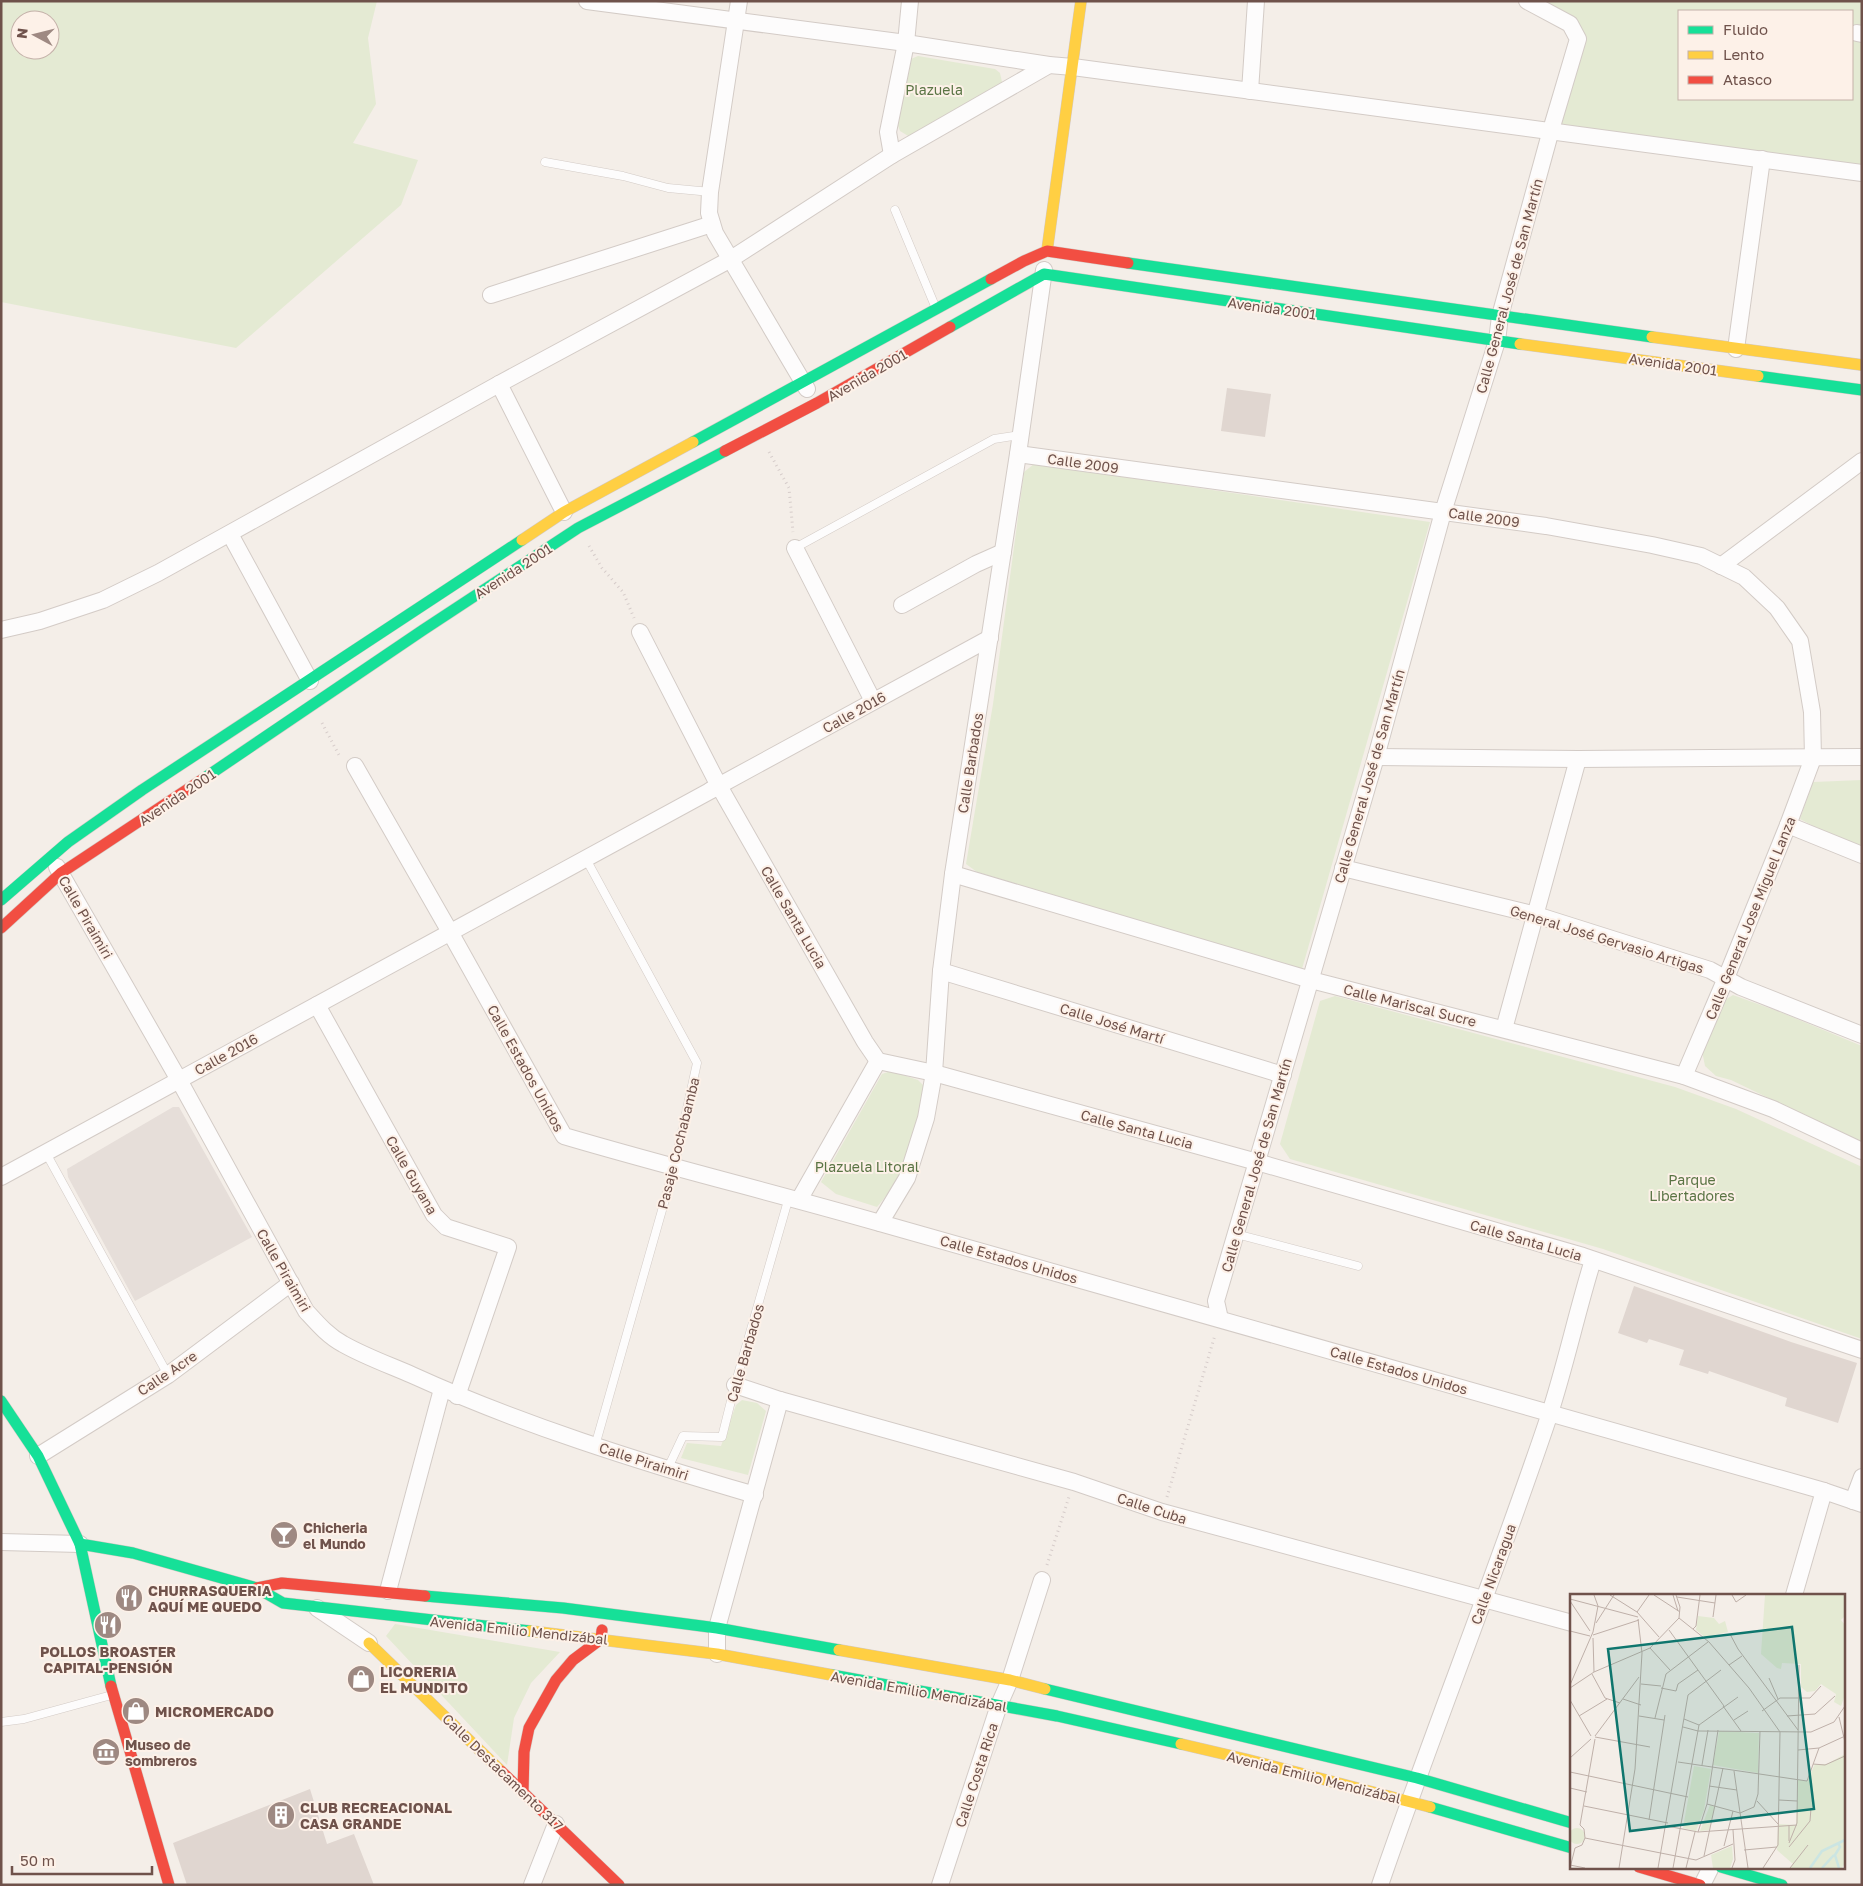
<svg xmlns="http://www.w3.org/2000/svg" width="1863" height="1886" viewBox="0 0 1863 1886" font-family="'Golos Text',sans-serif">
	<rect width="100%" height="100%" fill="#f4eee8"/>
	<path fill="#e6ded9" d="M173,1107h6l73,130 -117,64 -67,-124 -1,-8z"/>
	<g fill="#e4ead3" fill-rule="evenodd">
		<path d="M1,1h376l-9,37 8,66 -23,39 65,17 -17,45 -165,143 -235,-46zM20,20h30v30h-30z"/>
		<path d="M1518,1h344v175l-311,-46 27,-91zM1679,11h173v88h-173z"/>
		<path d="M918,56l77,13 5,4 2,9 -4,9 -88,46 -10,-6 -3,-8 14,-64z"/>
		<path d="M1034,464l396,58 -128,447 -325,-97 -11,-8 27,-160 31,-232z"/>
		<path d="M1862,780v66l-47,-19 -15,-8 13,-37z"/>
		<path d="M1733,995l47,17 82,34v97l-131,-63 -15,-4 -11,-10 -3,-15 23,-51z"/>
		<path d="M1335,996l340,91 61,22 126,58v172l-259,-90 -313,-90 -10,-15 40,-143z"/>
		<path d="M891,1071l27,9 7,7c-9,44 -18,86 -48,120l-41,-13 -15,-12 61,-108z"/>
		<path d="M742,1400l15,3 9,8 -18,64 -67,-17 6,-15 34,3 15,-41z"/>
		<path d="M395,1624l165,28 -29,31 -17,35 -7,47 -121,-129z"/>
	</g>
	<g fill="#e0d6d0">
		<path d="M1227,388l44,6 -6,43 -44,-6z"/>
		<path d="M1634,1286l157,56 66,21 -19,60 -53,-17 2,-8 -78,-27 -1,3 -29,-9 5,-15 -35,-11 -2,4 -29,-10z"/>
		<path d="M310,1789l17,55 27,-10 20,51h-187l-14,-42z"/>
	</g>
	<g fill="none" stroke-linecap="round" stroke-linejoin="round">
		<defs>
			<g id="lane">
				<path d="M545,162l78,14 45,12 43,4"/>
				<path d="M895,210l40,96"/>
				<path d="M795,548l199,-109 26,-4"/>
				<path d="M586,859l111,204 -23,105 -79,278"/>
				<path d="M46,1153l122,222"/>
				<path d="M1236,1234l122,32"/>
				<path d="M667,1470l16,-34 39,1 13,-52 54,-188"/>
				<path d="M1,1722l23,-3 84,-23"/>
			</g>
			<g id="street">
				<path d="M587,1l319,42 143,22 24,2 789,106"/>
				<path d="M739,1l-29,191 -1,21 6,20 92,156"/>
				<path d="M1857,33l5,1"/>
				<path d="M1250,91l6,-90"/>
				<path d="M892,155l-4,-23 18,-89 4,-42"/>
				<path d="M491,295l221,-71"/>
				<path d="M1736,349l26,-190"/>
				<path d="M499,384l65,128"/>
				<path d="M1018,454l528,72 106,19 49,11 43,21 33,31 23,33 12,71 1,46 -25,67 -62,153 -42,98"/>
				<path d="M230,534l80,147"/>
				<path d="M795,548l78,153"/>
				<path d="M1721,566l141,-105"/>
				<path d="M902,605l74,-41 27,-12"/>
				<path d="M1,630l39,-9 63,-21 55,-27 341,-189 232,-125 161,-104 157,-90"/>
				<path d="M640,632l79,154 146,256 13,19 56,12 323,89 326,94 279,94"/>
				<path d="M1376,757l202,2 284,-2"/>
				<path d="M355,766l95,166 114,204c105,31 211,57 316,87l944,268 38,13"/>
				<path d="M711,790l279,-152"/>
				<path d="M1788,825l74,30"/>
				<path d="M57,867l122,213 127,231c11,12 22,25 37,33 21,12 46,21 69,31 110,50 226,86 343,120"/>
				<path d="M1343,868l193,47 174,55 31,17 121,48"/>
				<path d="M953,874l358,106 373,96 89,33 89,42"/>
				<path d="M941,971l342,104"/>
				<path d="M317,1005l117,210 12,12 62,20 -51,149"/>
				<path d="M1504,1029l74,-270"/>
				<path d="M1,1177l718,-391"/>
				<path d="M799,1200l79,-139"/>
				<path d="M880,1223l27,-45 19,-60 8,-45 7,-102 12,-97 65,-420 26,-184"/>
				<path d="M1220,1319l-4,-18 160,-544 67,-245 54,-171 3,-25 51,-186 27,-91 -8,-15 -43,-23"/>
				<path d="M735,1385l45,15 294,82 88,30 410,111"/>
				<path d="M38,1456l130,-81 123,-92"/>
				<path d="M1853,1501l9,-24"/>
				<path d="M1,1542l79,2"/>
				<path d="M388,1591l54,-202"/>
				<path d="M1794,1595l30,-104"/>
				<path d="M317,1608l52,35"/>
				<path d="M717,1654v-26l63,-228"/>
				<path d="M532,1885l24,-61"/>
				<path d="M940,1885l59,-180 11,-25 32,-100"/>
				<path d="M1380,1885c54,-157 116,-311 169,-469 17,-52 28,-105 44,-156"/>
				<path d="M1702,1885l9,-18"/>
			</g>
			<g id="fast">
				<path d="M1128,263l524,74"/>
				<path d="M950,327l94,-53 476,70"/>
				<path d="M1758,376l104,14"/>
				<path d="M693,442l298,-163"/>
				<path d="M203,779l220,-149 155,-102 147,-77"/>
				<path d="M1,900l67,-58 74,-52 380,-250"/>
				<path d="M1,1401l37,55 42,88 31,142"/>
				<path d="M80,1544l53,9 124,35 26,15 247,28"/>
				<path d="M425,1596l138,12 154,20 122,22"/>
				<path d="M832,1675l225,41 124,28"/>
				<path d="M1045,1689l372,89 155,45"/>
				<path d="M1430,1807l142,41"/>
				<path d="M1721,1867l61,18"/>
			</g>
			<g id="slow">
				<path d="M1047,251l34,-250"/>
				<path d="M1652,337l210,28"/>
				<path d="M1520,344l238,32"/>
				<path d="M522,540l42,-28 129,-70"/>
				<path d="M530,1631l187,23 115,21"/>
				<path d="M369,1643l132,128"/>
				<path d="M839,1650l171,30 35,9"/>
				<path d="M1181,1744l64,15 185,48"/>
			</g>
			<g id="jam">
				<path d="M991,279l33,-18 23,-10 81,12"/>
				<path d="M725,451l92,-48 133,-76"/>
				<path d="M1,928l60,-55 142,-94"/>
				<path d="M257,1588l25,-5 143,13"/>
				<path d="M111,1686l58,199"/>
				<path d="M501,1771l118,114"/>
				<path d="M523,1792l1,-40 5,-24 27,-48 17,-20 28,-21 1,-9"/>
				<path d="M1639,1867l61,18"/>
			</g>
		</defs>
		<use href="#lane" stroke="#d3cbc6" stroke-width="9"/>
		<use href="#street" stroke="#d3cbc6" stroke-width="18"/>
		<use href="#fast" stroke="#d3c9c4" stroke-width="12"/>
		<use href="#slow" stroke="#d3c9c4" stroke-width="12"/>
		<use href="#jam" stroke="#d3c9c4" stroke-width="12"/>
		<g stroke="#d6ccca" stroke-width="3" stroke-dasharray="1 4" stroke-linecap="butt">
			<path d="M769,452l20,36 4,44"/>
			<path d="M589,546l13,22 21,24 11,26"/>
			<path d="M322,723l18,34"/>
			<path d="M1167,1497l48,-162"/>
			<path d="M1047,1565l22,-68"/>
		</g>
		<use href="#lane" stroke="#fdfcfc" stroke-width="8"/>
		<use href="#street" stroke="#fdfcfc" stroke-width="16"/>
		<use href="#fast" stroke="#16e098" stroke-width="11"/>
		<use href="#slow" stroke="#ffcf43" stroke-width="11"/>
		<use href="#jam" stroke="#f24e42" stroke-width="11"/>
	</g>
	<defs>
		<symbol id="bar-disc" viewBox="-11 -11 22 22"><circle r="9.5" fill="#9e8982" stroke="#fdf1e8"/><path d="M-6-5H6L.8 .8V4.5H3.5V6h-7V4.5H-.8V.8Z" fill="#fff"/></symbol>
		<symbol id="restaurant-disc" viewBox="-11 -11 22 22"><circle r="9.5" fill="#9e8982" stroke="#fdf1e8"/><path d="M-5-6h1v4h1v-4h1v4h1v-4h1v5L-1.5 .5V6h-2V.5L-5-1ZM5-6V6H3V1.5H1.5Q1.5-4 5-6Z" fill="#fff"/></symbol>
		<symbol id="shop-disc" viewBox="-11 -11 22 22"><circle r="9.5" fill="#9e8982" stroke="#fdf1e8"/><path d="M-5-2.5h2.3a2.7 3.5 0 0 1 5.4 0H5L5.5 6h-11ZM-1.5-2.5h3a1.5 2.3 0 0 0-3 0Z" fill="#fff"/></symbol>
		<symbol id="museum-disc" viewBox="-11 -11 22 22"><circle r="9.5" fill="#9e8982" stroke="#fdf1e8"/><path d="M0-6L6-3V-2H-6V-3ZM-5-1h2V3h-2ZM-1-1h2V3h-2ZM3-1h2V3H3ZM-6 4H6V6H-6Z" fill="#fff"/></symbol>
		<symbol id="building-disc" viewBox="-11 -11 22 22"><circle r="9.5" fill="#9e8982" stroke="#fdf1e8"/><path d="M-4-6H4V6H1V3H-1V6H-4ZM-2.5-4.3h1.7v1.8h-1.7ZM.8-4.3h1.7v1.8H.8ZM-2.5-1h1.7V.8h-1.7ZM.8-1h1.7V.8H.8Z" fill="#fff"/></symbol>
	</defs>
	<g fill-rule="evenodd">
		<use href="#bar-disc" x="268" y="1519" width="32" height="32"/>
		<use href="#restaurant-disc" x="113" y="1582" width="32" height="32"/>
		<use href="#restaurant-disc" x="92" y="1609" width="32" height="32"/>
		<use href="#shop-disc" x="345" y="1663" width="32" height="32"/>
		<use href="#shop-disc" x="120" y="1695" width="32" height="32"/>
		<use href="#museum-disc" x="90" y="1736" width="32" height="32"/>
		<use href="#building-disc" x="265" y="1799" width="32" height="32"/>
	</g>
	<g text-anchor="middle" dominant-baseline="central" stroke-width="4" stroke-linejoin="round" paint-order="stroke">
		<g font-size="14" fill="#5a7444" stroke="#fdf1e8">
			<text x="934" y="89">Plazuela</text>
			<text x="867" y="1166">Plazuela Litoral</text>
			<text x="1692" y="1179">Parque<tspan x="1692" dy="16">Libertadores</tspan></text>
		</g>
		<g font-size="14" fill="#6f524b" stroke="#fdf1e8">
			<text transform="translate(1509 286) rotate(-75)">Calle General José de San Martín</text>
			<text transform="translate(1272 308) rotate(8)">Avenida 2001</text>
			<text transform="translate(1673 364) rotate(8)">Avenida 2001</text>
			<text transform="translate(867 375) rotate(-30)">Avenida 2001</text>
			<text transform="translate(1083 463) rotate(8)">Calle 2009</text>
			<text transform="translate(1484 517) rotate(8)">Calle 2009</text>
			<text transform="translate(513 571) rotate(-33)">Avenida 2001</text>
			<text transform="translate(854 712) rotate(-29)">Calle 2016</text>
			<text transform="translate(970 763) rotate(-81)">Calle Barbados</text>
			<text transform="translate(1369 776) rotate(-74)">Calle General José de San Martín</text>
			<text transform="translate(177 797) rotate(-34)">Avenida 2001</text>
			<text transform="translate(86 917) rotate(60)">Calle Piraimiri</text>
			<text transform="translate(794 917) rotate(60)">Calle Santa Lucia</text>
			<text transform="translate(1750 918) rotate(-68)">Calle General Jose Miguel Lanza</text>
			<text transform="translate(1607 939) rotate(17)">General José Gervasio Artigas</text>
			<text transform="translate(1410 1005) rotate(14)">Calle Mariscal Sucre</text>
			<text transform="translate(1112 1023) rotate(17)">Calle José Martí</text>
			<text transform="translate(226 1054) rotate(-29)">Calle 2016</text>
			<text transform="translate(526 1068) rotate(61)">Calle Estados Unidos</text>
			<text transform="translate(1137 1129) rotate(15)">Calle Santa Lucia</text>
			<text transform="translate(678 1143) rotate(-76)">Pasaje Cochabamba</text>
			<text transform="translate(1256 1165) rotate(-74)">Calle General José de San Martín</text>
			<text transform="translate(412 1175) rotate(60)">Calle Guyana</text>
			<text transform="translate(1526 1240) rotate(16)">Calle Santa Lucia</text>
			<text transform="translate(1009 1259) rotate(16)">Calle Estados Unidos</text>
			<text transform="translate(284 1270) rotate(60)">Calle Piraimiri</text>
			<text transform="translate(745 1353) rotate(-74)">Calle Barbados</text>
			<text transform="translate(1399 1370) rotate(16)">Calle Estados Unidos</text>
			<text transform="translate(167 1373) rotate(-34)">Calle Acre</text>
			<text transform="translate(644 1461) rotate(18)">Calle Piraimiri</text>
			<text transform="translate(1152 1508) rotate(18)">Calle Cuba</text>
			<text transform="translate(1493 1574) rotate(-70)">Calle Nicaragua</text>
			<text transform="translate(519 1630) rotate(6)">Avenida Emilio Mendizábal</text>
			<text transform="translate(919 1691) rotate(10)">Avenida Emilio Mendizábal</text>
			<text transform="translate(503 1772) rotate(44)">Calle Destacamento 317</text>
			<text transform="translate(976 1775) rotate(-72)">Calle Costa Rica</text>
			<text transform="translate(1314 1777) rotate(14)">Avenida Emilio Mendizábal</text>
		</g>
		<g font-size="14" font-weight="bold" fill="#6f524b" stroke="#fdf1e8" text-anchor="start">
			<text x="303" y="1527">Chicheria<tspan x="303" dy="16">el Mundo</tspan></text>
			<text x="148" y="1590">CHURRASQUERIA<tspan x="148" dy="16">AQUÍ ME QUEDO</tspan></text>
			<text x="108" y="1651" text-anchor="middle">POLLOS BROASTER<tspan x="108" dy="16">CAPITAL-PENSIÓN</tspan></text>
			<text x="380" y="1671">LICORERIA<tspan x="380" dy="16">EL MUNDITO</tspan></text>
			<text x="155" y="1711">MICROMERCADO</text>
			<text x="125" y="1744">Museo de<tspan x="125" dy="16">sombreros</tspan></text>
			<text x="300" y="1807">CLUB RECREACIONAL<tspan x="300" dy="16">CASA GRANDE</tspan></text>
		</g>
	</g>
	<g transform="translate(1570 1594)">
		<rect width="275" height="275" fill="#f4eee8"/>
		<path d="M195,1h80v21l-4,4 4,5v70l-4,11 -7,-4 2,-8 -15,-10 -6,7 -8,1 -6,-5v-23l-19,-1 -1,6 -4,-1 -16,-14zM128,22l16,2 5,6 6,-3 3,11 -23,5 -9,-7zM149,137l40,2 -1,40 -45,-8zM275,160v109l-3,5h-52l3,-4 -16,-14 1,-26 18,1 2,-45 9,1 8,-17h12zM124,172l17,3 -7,41 -8,21 -13,-3zM140,211l5,2 -6,23 -9,1zM-1 242a8 8 0 1 1 16 0a8 8 0 1 1-16 0ZM162,252l1,13 -3,9h-17l-2,-13z" fill="#e4ead3"/>
		<path fill="none" stroke="#cbe5e2" stroke-width="2.5" d="M268,249l2,4 -5,8 4,13M240,274l12,-17 23,-11M252,274l12,-13"/>
		<path fill="none" stroke="#bfb0a9" stroke-width="1" d="M40,1l27,17 22,25M84,1l26,17M103,1l5,16M106,1l4,12 -1,11M162,1l4,7 10,-7M107,3l38,6M0,5l68,18M0,7l20,30M67,18l12,-17M143,23l3,-22M68,25l4,34M26,29l18,-28M123,35l3,-3 4,-31M99,36l55,76M0,37l20,5M160,40l8,15 60,81M23,41l46,-15M23,44l1,34M80,54l20,22M159,71l13,-9M22,80l13,24 15,5M199,84l9,21M71,90l20,2M0,91l23,-53 5,-26 -4,-11M0,94l24,-16 56,-24 29,-30 30,24 40,46 31,44 -2,113 -15,23M91,94l15,3 2,-7 20,-14M53,105l18,6M0,106l21,36M153,112l18,25M192,117l18,-13h30l11,-12M9,122l28,-17M69,122l25,4M217,122l28,-2 20,-18M269,123l6,25M85,124l11,-44 42,-32M114,125l15,6M164,126l14,-9M113,133l15,4 113,1 23,-10 11,-16M25,142l44,-59M25,143l55,10M228,156l21,-2 24,-11M0,164l21,-19M108,168l129,19 12,-33M0,169v19M243,170l12,1 20,-9M132,171l6,-35M164,177l14,97M0,178l118,25M139,192l28,4M0,194l17,4M209,206l18,1M187,207l21,23M137,210l33,9 14,-6 4,-13 2,-63M14,212l84,17M79,226l16,-105M10,231l15,-86M219,231v16M97,232l31,6 99,-7M128,238l9,-28 11,-74M15,244l111,22 37,-16M219,249l8,-20 2,-158M154,252l9,-35M219,253l21,-26 1,-13M5,254l7,-3 3,-7 -1,-9 -4,-4M174,256l33,-3M134,262l19,-88M0,271l15,3M0,274l5,-20M49,274l16,-99 7,-116M88,274l30,-173 33,-25M103,274l26,-143 39,-28M116,274l9,-36M162,274l3,-8 -2,-30M220,274l18,-23"/>
		<path fill="#0f766e" fill-opacity="0.15" stroke="#0f766e" stroke-width="2.5" d="M222,33l22,182 -184,22 -22,-182z"/>
		<rect width="275" height="275" fill="none" stroke="#6f524b" stroke-width="2.5"/>
	</g>
	<rect width="1863" height="1886" fill="none" stroke="#6f524b" stroke-width="5"/>
	<rect x="1678" y="10" width="175" height="90" fill="#fdf1e8" stroke="#c4b1a9"/>
	<rect x="1688" y="26" width="25" height="8" fill="#16e098" stroke="#c4b1a9"/>
	<text x="1723" y="35" font-size="15" fill="#6f524b">Fluido</text>
	<rect x="1688" y="51" width="25" height="8" fill="#ffcf43" stroke="#c4b1a9"/>
	<text x="1723" y="60" font-size="15" fill="#6f524b">Lento</text>
	<rect x="1688" y="76" width="25" height="8" fill="#f24e42" stroke="#c4b1a9"/>
	<text x="1723" y="85" font-size="15" fill="#6f524b">Atasco</text>
	<g transform="translate(35 35) rotate(277)"><circle r="24" fill="#fdf1e8" stroke="#c4b1a9"/>
	<path d="M0-4L9 19L0 12L-9 19Z" fill="#9e8982"/>
	<text y="-8" font-size="14" font-weight="bold" text-anchor="middle" fill="#6f524b">N</text>
	</g>
	<path d="M12 1866v8h140v-8" fill="none" stroke="#6f524b" stroke-width="2.5"/>
	<text x="20" y="1866" font-size="15" fill="#6f524b" stroke="#fdf1e8" stroke-width="4" paint-order="stroke">50 m</text>
</svg>
